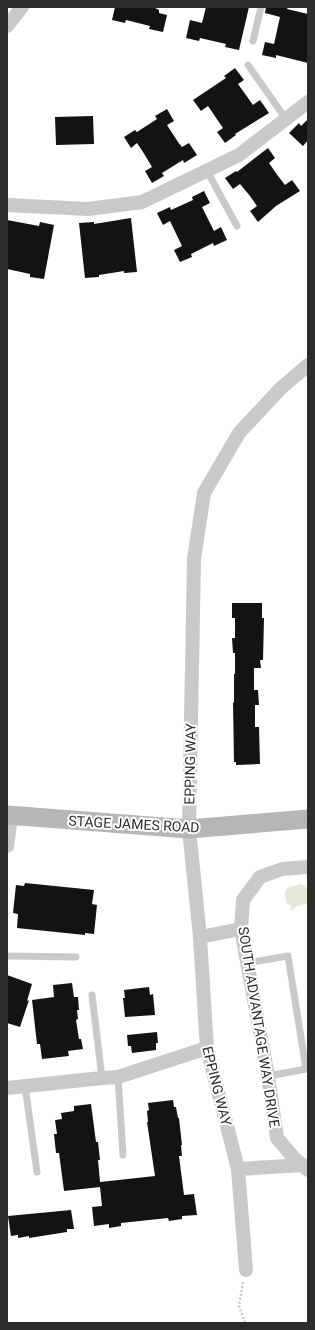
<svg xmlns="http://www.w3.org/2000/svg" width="315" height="1330" viewBox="0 0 315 1330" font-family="Roboto,sans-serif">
	<rect width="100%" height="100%" fill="#fff"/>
	<path fill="#e1e9d9" d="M300,884l5,2 3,7v10l-13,4 -2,3 -3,-1 2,-3 -6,-3 -1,-11 2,-4z"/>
	<g fill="#131313">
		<path d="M115,7h40v1l4,2v3l8,2 -4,17 -14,-3 1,-3 -24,-6 -1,3 -13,-3z"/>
		<path d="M206,7h43l-10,43 -14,-3 1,-3 -26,-6 -1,3 -13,-3 4,-18 12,3z"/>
		<path d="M266,7h22l-1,2 21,5v49l-32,-8v3l-14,-3 3,-13 9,2 6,-27 -15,-4z"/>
		<path d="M235,68l9,12 -6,4 15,21 7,-5 9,13 -34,21 1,1 -11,8 -8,-11 6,-4 -15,-22 -7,5 -8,-11 33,-22 -2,-2z"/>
		<path d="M167,109l7,12 -7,4 11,17 4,5 7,-4 8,12 -13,8 -1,-3 -21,13 2,3 -12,7 -7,-12 7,-4 -9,-15 -6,-9 -6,5 -7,-11 11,-7 2,2 20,-13 -2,-3z"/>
		<path d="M93,116l1,28 -38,1 -1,-28z"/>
		<path d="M308,119v21l-5,6 -14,-13 10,-10 2,3z"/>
		<path d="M268,148l7,10 -6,5 9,13 7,9 7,-5 8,11 -24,15 -18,16 -8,-11 7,-5 -7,-10 -10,-12 -7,5 -8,-11 11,-7 1,1z"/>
		<path d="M204,191l6,12 -8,4 12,24 7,-4 6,13 -13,6 -1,-3 -22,11 1,3 -12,5 -6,-12 8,-4 -12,-25 -7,4 -6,-12 13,-6 1,3 22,-10 -1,-3z"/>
		<path d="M131,218l6,54 -13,1v-2l-25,4v2l-14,1 -6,-55 15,-1v2z"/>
		<path d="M7,220l32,6 1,-4 14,3 -10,54 -14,-2v-3l-23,-5z"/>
		<path d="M232,603h30v15h2l-1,42h-3l1,8h-7v22h4l1,15h-4v22h4l1,37 -24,1v-3h-2l-1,-60 1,1v-29h1v-21h-2l-1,-15h3v-20h-3z"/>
		<path d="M25,883l69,7 -2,14 5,1 -3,29 -9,-1v2l-68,-7 1,-14 -5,-1 3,-28 8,1z"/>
		<path d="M7,975l25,9 -5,17 2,-1 -9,27 -13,-4z"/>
		<path d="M72,983l2,14h4l1,13h-2l1,9 -2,1 3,19h2l2,10 -15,2 1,5 -27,3 -2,-15h-3l-5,-44 22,-3 -1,-12z"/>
		<path d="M149,987l1,8 3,-1 2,21 -30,2 -2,-19h2l-1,-8z"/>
		<path d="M157,1032l1,11h-2v7l-24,3 -1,-7h-3l-1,-11z"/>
		<path d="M173,1100l1,7h2l2,11h1l3,27h-1l1,11h-3l5,39 10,-1 3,21 -15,1v3l-13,2 -1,-3 -47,5v3l-12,2v-4l-15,2 -2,-19 10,-1 -2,-19 -36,4 -5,-38h-3l-2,-19h3l-2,-14 7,-1 -1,-6 13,-2v-5l17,-2 5,38h2l2,18h-2l2,22 55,-6 -8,-54h1l-1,-11 2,-1 -1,-7z"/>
		<path d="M71,1210l3,19h-7v3l-38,6v-2l-11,2v-3l-7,1 -3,-20z"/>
	</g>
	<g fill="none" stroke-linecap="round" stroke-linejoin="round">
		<path stroke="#c9c9c9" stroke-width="2.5" stroke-dasharray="2 2" stroke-linecap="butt" d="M243,1282l-4,24 6,17"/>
		<g stroke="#c9c9c9" stroke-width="7">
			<path d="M253,41l8,-34"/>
			<path d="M248,65l38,54"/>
			<path d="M207,171l30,55"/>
			<path d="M7,956l69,1"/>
			<path d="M247,963l41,-7 18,113 -38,7"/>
			<path d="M92,995l10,83"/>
			<path d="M118,1077l5,78"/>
			<path d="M25,1086l12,86"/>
		</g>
		<g stroke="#c9c9c9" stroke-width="14">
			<path d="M7,26l15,-19"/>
			<path d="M7,205l81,4 54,-7 97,-47 69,-53"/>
			<path d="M7,846l4,-30"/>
			<path d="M308,867l-26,2 -22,8 -17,23 -2,29 27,147 9,62 17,20 14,12"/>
			<path d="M200,937l41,-8"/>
			<path d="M7,1088l95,-10 16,-1 89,-29"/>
			<path d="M238,1169l65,-4"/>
			<path d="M246,1270l-8,-101 -31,-121 -7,-111 -11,-108 5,-270 10,-66 35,-60 42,-45 27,-23"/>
		</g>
		<path stroke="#b6b6b6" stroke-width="19" d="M7,815l182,14 119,-10"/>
	</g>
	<g text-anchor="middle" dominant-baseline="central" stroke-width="4" stroke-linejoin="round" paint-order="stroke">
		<g font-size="14" fill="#2c2c2c" stroke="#fff">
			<text transform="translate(190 764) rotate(-89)">EPPING WAY</text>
			<text transform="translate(134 824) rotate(3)">STAGE JAMES ROAD</text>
			<text transform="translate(259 1027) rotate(81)">SOUTH ADVANTAGE WAY DRIVE</text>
			<text transform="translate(217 1086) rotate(76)">EPPING WAY</text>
		</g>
	</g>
	<rect width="315" height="1330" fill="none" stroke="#2c2c2c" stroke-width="16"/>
</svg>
